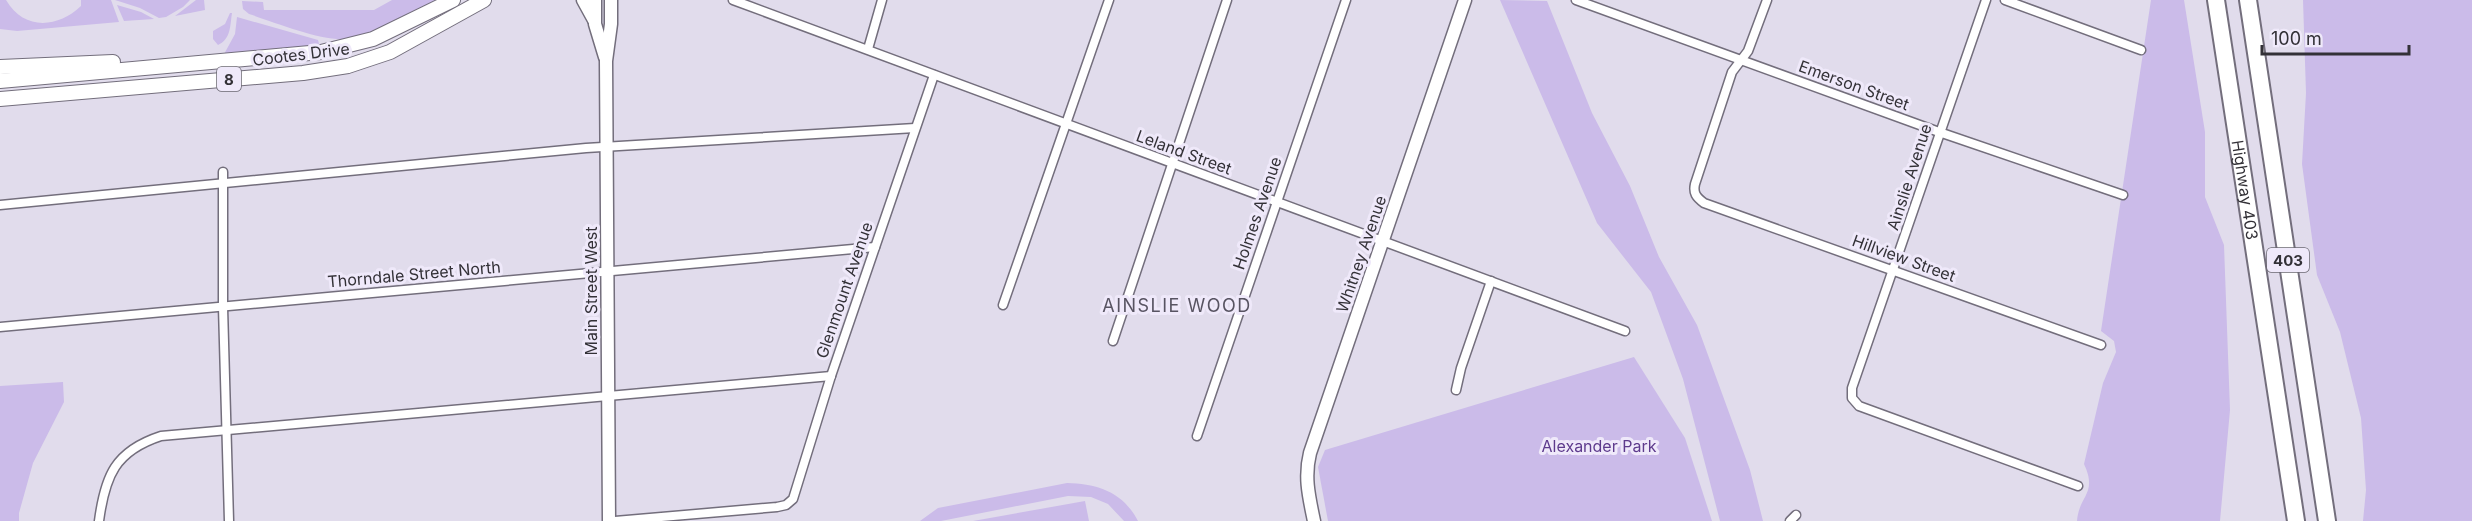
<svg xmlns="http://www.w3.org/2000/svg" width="2472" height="521" viewBox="0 0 2472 521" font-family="Inter,sans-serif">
	<rect width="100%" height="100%" fill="#e1dcec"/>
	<g fill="#cbbbe9">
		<path d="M0,0h6c18,31 52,28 75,6v-6h30l8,22 -102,9 -17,-2z"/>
		<path d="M115,0h75l-7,7 -17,10 -7,1 -19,-10z"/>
		<path d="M196,0h8l1,10 -30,6z"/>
		<path d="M392,0h46c-29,15 -60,37 -94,39 -26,1 -70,-17 -95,-25l-6,-5 -1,-8 21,1 1,8h110z"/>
		<path d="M1500,0l47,1 45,112 38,73 29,71 38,68 53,145 13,51h-43l-37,-142 -32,-87 -54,-69z"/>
		<path d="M2151,0h33l21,132v65l19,48 6,165 -10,111h-143c2,-26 21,-27 7,-57l19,-81 13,-31 -2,-11 -13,-10z"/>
		<path d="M2303,0h169v521h-109l3,-31 -5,-72 -21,-86 -23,-57 -15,-111 4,-71z"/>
		<path d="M117,5l24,7 13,7 -30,2z"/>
		<path d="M230,13h2c-2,13 -1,26 -14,32l-5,-6v-8l12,-7z"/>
		<path d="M237,17l81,23 1,4 -2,3 -94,9 12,-22z"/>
		<path d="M1634,357l51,81 27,83h-384l-10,-54 7,-17z"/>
		<path d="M63,382l1,20 -31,61 -14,50v8h-19v-135z"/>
		<path d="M1067,483c31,1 56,9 71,38h-14l-16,-17 -17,-7 -23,-1 -127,25h-21l18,-13z"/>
		<path d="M1085,501l4,20h-116z"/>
	</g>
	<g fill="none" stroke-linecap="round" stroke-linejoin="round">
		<defs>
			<g id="street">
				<path d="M733,0l892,331"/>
				<path d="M1576,0l363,132 184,63"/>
				<path d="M1767,0l-19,51 -16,21 -37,112c-2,9 1,13 9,19l397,142"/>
				<path d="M1986,0l-134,388v10l7,8 219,80"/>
				<path d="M2005,0l136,50"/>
				<path d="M868,49l14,-49"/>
				<path d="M223,172v135l6,214"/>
				<path d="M0,205l586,-57 329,-20"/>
				<path d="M1003,305l106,-305"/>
				<path d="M0,327l875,-80"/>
				<path d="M1113,341l114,-341"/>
				<path d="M1456,390l5,-22 30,-87"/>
				<path d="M1197,436l149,-436"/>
				<path d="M99,521c6,-45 16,-70 62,-85l670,-60"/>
				<path d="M615,521l162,-14 9,-2 7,-6 38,-123 103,-301"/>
				<path d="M1790,521l6,-6"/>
			</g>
			<g id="secondary">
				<path d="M583,0l11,20"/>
				<path d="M595,0v24l10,33"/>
				<path d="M609,521l-3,-460 5,-37v-24"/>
				<path d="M1314,521c-5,-24 -10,-44 -4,-68l155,-453"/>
			</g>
			<g id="primary">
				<path d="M0,67l113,-5"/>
				<path d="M0,81l321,-29 52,-13 80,-39"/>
				<path d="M0,99l303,-26 45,-7 42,-14 94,-52"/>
			</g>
			<g id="highway">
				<path id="s1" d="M2216,0l80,521"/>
				<path d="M2248,0l79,521"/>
			</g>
		</defs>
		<use href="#street" stroke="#736e7c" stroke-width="11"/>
		<use href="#secondary" stroke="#736e7c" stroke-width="15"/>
		<use href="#primary" stroke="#736e7c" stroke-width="16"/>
		<use href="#highway" stroke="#736e7c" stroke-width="20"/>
		<use href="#street" stroke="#fff" stroke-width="8"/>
		<use href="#secondary" stroke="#fff" stroke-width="12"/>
		<use href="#primary" stroke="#fff" stroke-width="14"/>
		<use href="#highway" stroke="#fff" stroke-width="16"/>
	</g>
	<g text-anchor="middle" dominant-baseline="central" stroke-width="6" stroke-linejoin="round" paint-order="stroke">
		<g fill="#efe9fa" stroke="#6b6872" stroke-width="1.5">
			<rect x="217" y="67" width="24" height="24" rx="4.5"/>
			<rect x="2267" y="248" width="42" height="24" rx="4.5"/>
		</g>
		<g font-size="15" font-weight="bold" fill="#333137">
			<text x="229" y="79">8</text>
			<text x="2288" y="260">403</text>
		</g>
		<g font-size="16" fill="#333137" stroke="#efe9fa">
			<text transform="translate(301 54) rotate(-7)">Cootes Drive</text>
			<text transform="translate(1854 85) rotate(20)">Emerson Street</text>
			<text transform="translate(1184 152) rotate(20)">Leland Street</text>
			<text transform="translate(1909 177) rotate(-72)">Ainslie Avenue</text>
			<text stroke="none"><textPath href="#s1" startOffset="192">Highway 403</textPath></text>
			<text transform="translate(1257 213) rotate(-71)">Holmes Avenue</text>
			<text transform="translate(1361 254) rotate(-71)">Whitney Avenue</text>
			<text transform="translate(1904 258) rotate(20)">Hillview Street</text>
			<text transform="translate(414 274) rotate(-5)">Thorndale Street North</text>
			<text transform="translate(844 290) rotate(-71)">Glenmount Avenue</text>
			<text transform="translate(591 291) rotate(-90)">Main Street West</text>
		</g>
		<g font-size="16" fill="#5e3b8d" stroke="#efe9fa">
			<text x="1599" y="446">Alexander Park</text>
		</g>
		<g font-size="18" letter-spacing="1.5" fill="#585462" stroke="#efe9fa">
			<text x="1177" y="305">AINSLIE WOOD</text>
		</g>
	</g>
	<path d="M2262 45v9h147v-9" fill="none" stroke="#333137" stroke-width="3"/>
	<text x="2271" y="45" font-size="18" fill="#333137" stroke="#efe9fa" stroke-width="4.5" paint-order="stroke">100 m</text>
</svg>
